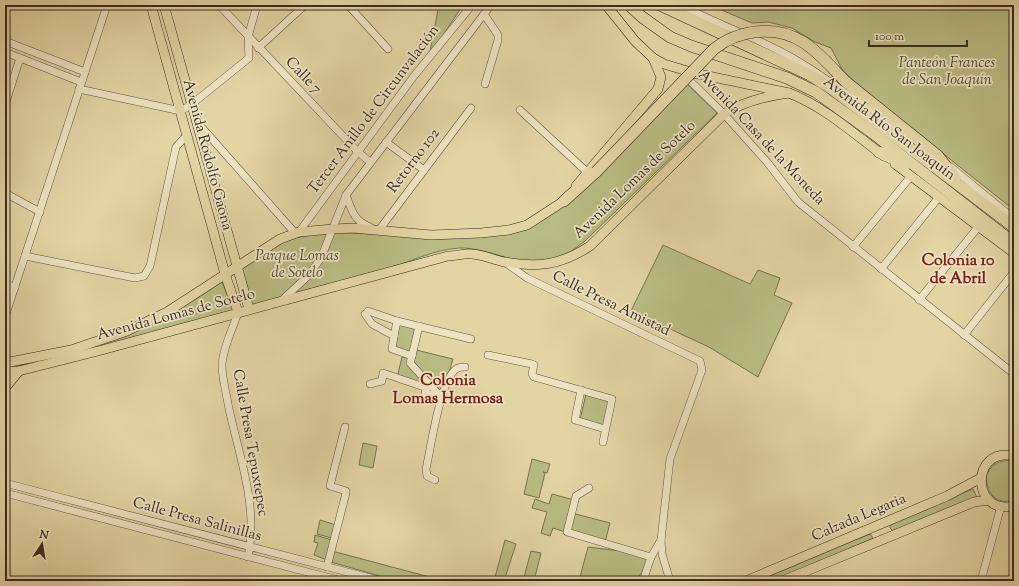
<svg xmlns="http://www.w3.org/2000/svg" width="1019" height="586" viewBox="0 0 1019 586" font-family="'Sorts Mill Goudy',serif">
	<rect width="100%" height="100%" fill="#e3d4a3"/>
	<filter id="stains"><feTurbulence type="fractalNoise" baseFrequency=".005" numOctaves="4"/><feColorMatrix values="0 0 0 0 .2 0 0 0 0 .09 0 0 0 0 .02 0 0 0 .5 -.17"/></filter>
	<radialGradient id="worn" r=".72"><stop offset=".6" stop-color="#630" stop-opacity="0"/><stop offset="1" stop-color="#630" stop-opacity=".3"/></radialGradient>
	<g fill="#b8bc82" stroke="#797452">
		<path d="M439,5h24l-34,51z"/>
		<path d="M710,5h304v205l-147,-117 -24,-22 -12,-23 -16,-6 -23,-14 -24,-6 -16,1z"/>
		<path d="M687,84l30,29 -132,128c-10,7 -21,17 -34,20 -31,8 -61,-14 -92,-13 -26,2 -49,14 -73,21 -45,14 -91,25 -137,38l-11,-38 50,-30 41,-7 43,2 152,-5 63,-43 37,-35z"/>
		<path d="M663,245l87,39 8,-14 22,8 -6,17 18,8 -34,74 -49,-30 -78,-36z"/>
		<path d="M221,280l13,31 -219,58 -2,-2 65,-17 57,-20z"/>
		<path d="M399,324l19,5 -7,23 -18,-4z"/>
		<path d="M416,350l37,9 -10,33 -46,-14 5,-21 12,2z"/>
		<path d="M586,394l23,6 -6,26 -23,-6z"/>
		<path d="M363,443l14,3 -4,22 -14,-3z"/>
		<path d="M532,459l18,5 -3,9 -4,-1 2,1 -6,25 -15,-4z"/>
		<path d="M1010,460l4,1v40c-18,3 -27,-7 -28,-24 4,-12 12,-16 24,-17z"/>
		<path d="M973,489l5,11 -85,31 -3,-3v-7z"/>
		<path d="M552,494l22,6 -9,32 -12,-4 -3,8 -9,-3 6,-21 -15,-4 3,-9 14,5z"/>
		<path d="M572,513l38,10 -5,19 -37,-10z"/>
		<path d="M320,520l16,5 -4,13 -15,-4z"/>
		<path d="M870,534l3,4 -99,43h-13l-5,-3z"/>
		<path d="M315,535l17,5 -5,20 -13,-5 4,-12 -4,-1z"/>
		<path d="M505,540l11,4 -12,37h-10z"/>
		<path d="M588,547l65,8 -17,26h-57z"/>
		<path d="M332,551l105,28v2h-40l-66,-19z"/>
		<path d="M531,551l10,2 -7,28h-11z"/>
	</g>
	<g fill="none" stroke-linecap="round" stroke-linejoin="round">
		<defs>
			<g id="minor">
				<path d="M219,5l139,147 12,10"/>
				<path d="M348,5l40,44"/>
				<path d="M681,5c37,20 78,33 115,55 41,24 76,54 115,80"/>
				<path d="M484,14l14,21v5l-13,44"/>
				<path d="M5,41l80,31"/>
				<path d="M258,48l47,-43"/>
				<path d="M5,52l76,30"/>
				<path d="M685,76l39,38 43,48 31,40 216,172"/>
				<path d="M79,89l102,22 11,-7 57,-46 -1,-21 9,-32"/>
				<path d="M5,105l15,-47"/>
				<path d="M520,110l67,62"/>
				<path d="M197,122l98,111"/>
				<path d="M386,142l38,28"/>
				<path d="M951,167l63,52"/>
				<path d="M5,193l35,19"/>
				<path d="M346,195c6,16 8,26 24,32"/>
				<path d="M379,230l92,-122"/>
				<path d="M299,232l115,-156 58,-71"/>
				<path d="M853,247l58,-71"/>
				<path d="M25,256l110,22 9,-2 6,-10 26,-119 11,-12"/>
				<path d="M506,263l21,15 173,83 2,9 -32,89 -9,81 1,14 8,27"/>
				<path d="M881,269l58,-72"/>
				<path d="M5,283l10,5"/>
				<path d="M919,300l60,-74"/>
				<path d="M281,301l27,-25 13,-18 25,-63 145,-190"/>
				<path d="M368,311l29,10"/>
				<path d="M238,312c-5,17 -15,35 -16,53 0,13 4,26 6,39 10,50 31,101 20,153"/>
				<path d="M365,314l7,10 22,12 -2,13 20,7 -2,7 32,35 -17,-5 2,-5 -44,-15 -1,8 -12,3"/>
				<path d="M5,317l102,-312"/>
				<path d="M964,335l50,-63"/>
				<path d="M394,336l3,-15 74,18"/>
				<path d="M488,355l44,9 2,1 -2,9 2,3 78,22 -9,43"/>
				<path d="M412,356l7,-30"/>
				<path d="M581,390l-6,30 30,9"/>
				<path d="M435,480l-8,-4 -1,-7c5,-22 14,-88 30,-100 3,-2 6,-2 9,-2"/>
				<path d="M5,483l377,98"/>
				<path d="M589,488l-13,8 -9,36 84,25"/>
				<path d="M5,493l337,88"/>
				<path d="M327,567l19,-74v-2l-16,-5 15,-59"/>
				<path d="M643,581l8,-24 10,-17"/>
				<path d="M981,581l20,-75"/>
			</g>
			<g id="major">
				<path d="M151,5l74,269 13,38"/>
				<path d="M164,5l85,304"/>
				<path d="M606,5l29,36 18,17 11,6 30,9 95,20c36,14 65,41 95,63"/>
				<path d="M895,164l119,89"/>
				<path d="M576,186l82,-97 3,-12 -8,-19"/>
				<path d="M5,363l66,-13 56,-19 40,-19 113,-73 19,-7 34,-3 20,-1 78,7 50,-2 28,-3 18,-5 37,-24 4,-5"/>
				<path d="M5,372l14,-1 79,-20 350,-95c8,0 17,-3 24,-2 12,1 22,6 33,8 33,6 56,3 85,-16l134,-132c20,-13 43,-18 65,-21"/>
				<path d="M5,388l14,-17"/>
				<path d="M1014,456c-44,-10 -43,60 0,50"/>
				<path d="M746,581l201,-85 34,-18"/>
				<path d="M782,581l192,-79 15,-2"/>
			</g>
			<g id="highway">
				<path d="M629,5l13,12 28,20 21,9 96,32 29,14 54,39 144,112"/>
				<path d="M660,5l150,70 22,14 182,138"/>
				<path d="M846,82l92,74 17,22"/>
				<path d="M879,152l26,13"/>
				<path d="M564,201l32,-29"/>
			</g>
		</defs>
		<use href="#minor" stroke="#645543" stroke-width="8"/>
		<use href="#major" stroke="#3a2b23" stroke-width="10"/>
		<use href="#highway" stroke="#3a2b23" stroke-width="12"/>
		<use href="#minor" stroke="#ede3c3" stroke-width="7"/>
		<use href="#major" stroke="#e3d4a3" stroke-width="9"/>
		<use href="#highway" stroke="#e3d4a3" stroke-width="11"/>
		<defs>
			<path id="highway-bridge" d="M596,172l118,-123c24,-19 61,-25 89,-7 16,10 29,26 43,40"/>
		</defs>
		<use href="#highway-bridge" stroke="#3a2b23" stroke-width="12" stroke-linecap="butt"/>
		<use href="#highway-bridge" stroke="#e3d4a3" stroke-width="11"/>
	</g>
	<g text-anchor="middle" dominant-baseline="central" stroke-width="3.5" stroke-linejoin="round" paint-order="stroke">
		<g font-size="15" font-style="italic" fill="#534836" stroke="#ede3c3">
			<text x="947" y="63">Panteón Frances<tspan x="947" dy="17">de San Joaquín</tspan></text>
			<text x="297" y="256">Parque Lomas<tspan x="297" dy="17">de Sotelo</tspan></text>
		</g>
		<g font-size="15" fill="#3a2b23" stroke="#ede3c3">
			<text transform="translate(303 76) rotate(46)">Calle 7</text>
			<text transform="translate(374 110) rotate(-53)">Tercer Anillo de Circunvalación</text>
			<text transform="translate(889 129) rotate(37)">Avenida Río San Joaquín</text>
			<text transform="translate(761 138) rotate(47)">Avenida Casa de la Moneda</text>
			<text transform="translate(207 155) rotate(75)">Avenida Rodolfo Gaona</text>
			<text transform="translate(414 161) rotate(-53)">Retorno 102</text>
			<text transform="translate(635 180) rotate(-44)">Avenida Lomas de Sotelo</text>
			<text transform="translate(611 304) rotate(26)">Calle Presa Amistad</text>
			<text transform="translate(176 315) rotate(-15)">Avenida Lomas de Sotelo</text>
			<text transform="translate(250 443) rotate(80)">Calle Presa Tepuxtepec</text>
			<text transform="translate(859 518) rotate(-23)">Calzada Legaria</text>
			<text transform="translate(197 520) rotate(15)">Calle Presa Salinillas</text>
		</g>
		<g font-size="16" font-weight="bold" fill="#7a1f14" stroke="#ede3c3">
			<text x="958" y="261">Colonia 10<tspan x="958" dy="18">de Abril</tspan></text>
			<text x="448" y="381">Colonia<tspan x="448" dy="18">Lomas Hermosa</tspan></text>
		</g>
	</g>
	<rect width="1019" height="586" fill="none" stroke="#e3d4a3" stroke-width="20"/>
	<rect x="6" y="6" width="1007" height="574" fill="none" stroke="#3a2b23" stroke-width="2"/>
	<rect x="10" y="10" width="999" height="566" fill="none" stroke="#3a2b23"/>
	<g transform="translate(42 544) rotate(12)" stroke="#ede3c3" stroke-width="3" paint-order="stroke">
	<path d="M0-3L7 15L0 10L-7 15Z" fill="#3a2b23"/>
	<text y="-6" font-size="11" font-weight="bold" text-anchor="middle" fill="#3a2b23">N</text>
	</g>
	<path d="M869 40v6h98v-6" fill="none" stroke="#3a2b23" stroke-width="2"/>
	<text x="875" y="40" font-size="12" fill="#3a2b23" stroke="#ede3c3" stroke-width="3" paint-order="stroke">100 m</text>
	<rect width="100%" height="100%" filter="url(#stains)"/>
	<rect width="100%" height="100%" fill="url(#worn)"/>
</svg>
